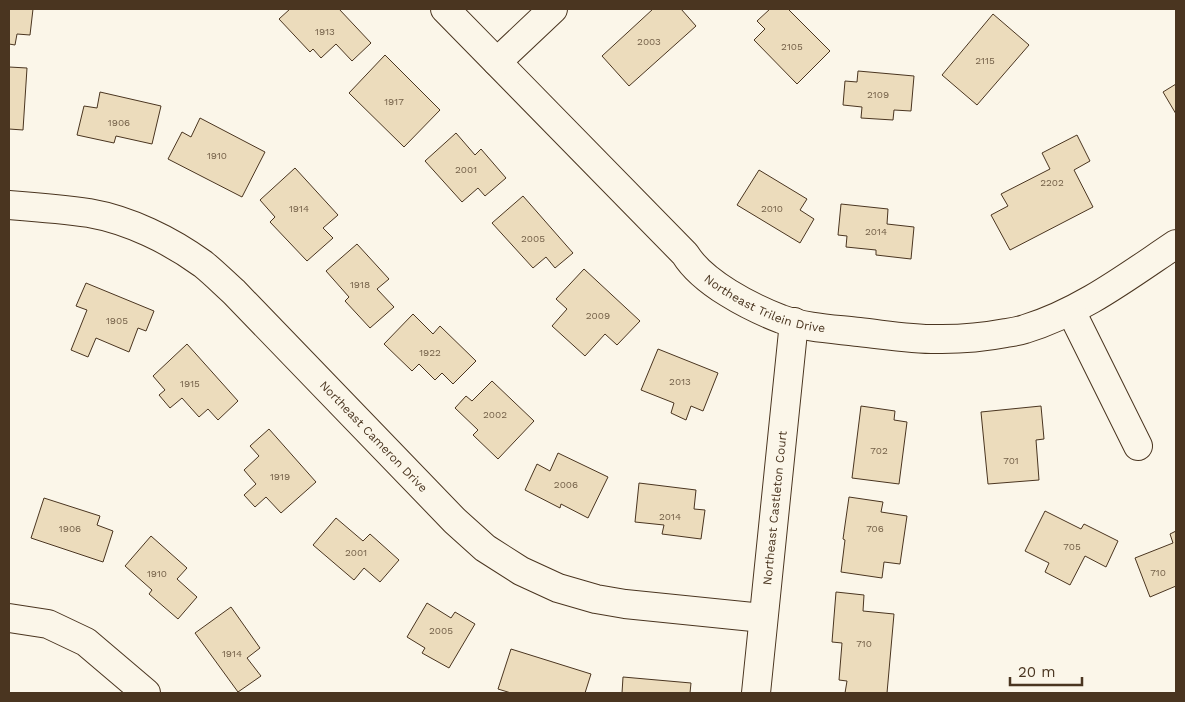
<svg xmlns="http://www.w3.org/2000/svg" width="1185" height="702" viewBox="0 0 1185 702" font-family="'Work Sans',sans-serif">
	<rect width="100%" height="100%" fill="#fbf6e9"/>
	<g fill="#ecdcbc" stroke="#4a3520">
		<path d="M9,9h24l-3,26 -13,-1 -2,11 -6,-1z"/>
		<path d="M290,9h49l32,34 -19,18 -16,-17 -15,14 -8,-9 -3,3 -31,-33z"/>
		<path d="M653,9h28l15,17 -67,60 -27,-30z"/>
		<path d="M770,9h18l42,42 -33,33 -43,-44 11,-11 -8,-8z"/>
		<path d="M993,14l36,31 -52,60 -35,-30z"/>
		<path d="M385,55l55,55 -36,37 -55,-54z"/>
		<path d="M9,67l18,1 -4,62 -14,-1z"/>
		<path d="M858,71l56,5 -3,35 -17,-1 -1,10 -32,-2 1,-11 -19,-2 2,-24 12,1z"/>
		<path d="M1176,84v30l-13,-22z"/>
		<path d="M100,92l61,14 -9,38 -36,-8 -2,7 -37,-8 7,-29 13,2z"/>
		<path d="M200,118l65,34 -23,45 -74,-38 14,-27 9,5z"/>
		<path d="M456,133l19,22 6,-6 25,29 -21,18 -7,-8 -16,14 -37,-41z"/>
		<path d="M1077,135l13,26 -16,9 19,37 -83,43 -19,-35 17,-9 -7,-12 49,-25 -8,-16z"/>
		<path d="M295,168l43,47 -15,13 10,10 -26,23 -37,-39 5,-5 -15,-17z"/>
		<path d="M759,170l48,29 -7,11 14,9 -14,24 -63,-38z"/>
		<path d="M523,196l50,57 -18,15 -9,-11 -13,11 -41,-45z"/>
		<path d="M841,204l47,5 -1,15 27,3 -3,32 -35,-4v-5l-30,-3 1,-11 -9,-1z"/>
		<path d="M357,244l32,35 -12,10 17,18 -24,21 -25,-27 4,-4 -23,-26z"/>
		<path d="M584,269l56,52 -23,24 -12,-11 -20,22 -33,-30 15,-17 -11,-10z"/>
		<path d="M86,283l68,28 -8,20 -8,-3 -9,24 -33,-14 -8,19 -17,-7 16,-40 -11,-4z"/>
		<path d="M413,314l20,20 7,-8 36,35 -23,23 -11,-11 -7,7 -16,-16 -7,7 -28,-27z"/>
		<path d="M187,344l51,57 -20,19 -10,-11 -9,8 -17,-19 -12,10 -11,-13 6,-5 -12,-14z"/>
		<path d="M658,349l60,24 -15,38 -12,-5 -5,14 -15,-7 3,-10 -33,-13z"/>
		<path d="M492,381l42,40 -36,38 -25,-24 5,-5 -23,-22 11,-12 6,5z"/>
		<path d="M861,406l34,5 -1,9 13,2 -8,62 -47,-6z"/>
		<path d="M1041,406l3,33 -8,1 3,40 -51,4 -7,-72z"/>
		<path d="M269,429l47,53 -35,31 -15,-16 -11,10 -11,-12 12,-11 -12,-14 15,-14 -9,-10z"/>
		<path d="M558,453l50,24 -20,41 -27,-14 -1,4 -35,-18 12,-26 13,7z"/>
		<path d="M639,483l57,7 -2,19 11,1 -4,29 -39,-5 2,-9 -29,-3z"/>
		<path d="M849,497l34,5 -2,10 26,4 -7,48 -16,-2 -2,16 -41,-6 4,-32 -2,-1z"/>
		<path d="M44,498l56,18 -3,9 16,6 -10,31 -72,-24z"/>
		<path d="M1045,511l36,18 3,-5 34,17 -12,26 -21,-11 -15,29 -25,-13 4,-9 -24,-12z"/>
		<path d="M336,518l27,23 7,-7 29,26 -19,22 -16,-14 -10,12 -41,-35z"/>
		<path d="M1176,531v55l-26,11 -15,-39 38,-15 -3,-9z"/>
		<path d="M151,536l36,32 -10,11 20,18 -19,22 -29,-25 3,-4 -27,-24z"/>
		<path d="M836,592l28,3 -1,16 31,3 -7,79h-42l2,-12 -8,-1 3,-37 -10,-1z"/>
		<path d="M427,603l24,15 4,-6 20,12 -26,44 -27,-15 3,-5 -18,-11z"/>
		<path d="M231,607l29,41 -13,10 14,18 -23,16 -43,-59z"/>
		<path d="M511,649l80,25 -6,19h-74l-13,-4z"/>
		<path d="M623,677l68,6 -1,10h-68z"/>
	</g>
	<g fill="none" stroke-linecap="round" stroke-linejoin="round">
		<defs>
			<g id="minor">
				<path id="s1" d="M445,9l240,245c18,29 65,53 96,65 25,9 53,10 78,13 28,3 56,8 83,7 22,0 43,-2 64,-6 7,-1 13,-2 19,-4 56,-17 103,-53 151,-85"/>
				<path d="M497,62l56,-53"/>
				<path id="s2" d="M9,205c26,2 53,4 80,8 40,7 81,27 114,51 11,9 21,19 31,28l221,229 30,27 36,23 37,17 38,11 29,5 138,14"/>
				<path d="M1071,311l67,135"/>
				<path d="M9,618l39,6 38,18 60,51"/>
				<path id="s3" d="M756,693l38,-371"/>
			</g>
		</defs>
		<use href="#minor" stroke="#4a3520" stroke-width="30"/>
		<use href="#minor" stroke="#fbf6e9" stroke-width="28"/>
	</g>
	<g text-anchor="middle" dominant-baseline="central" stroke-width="4" stroke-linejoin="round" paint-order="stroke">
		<g font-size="10" fill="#725f47">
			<text x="325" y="31">1913</text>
			<text x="649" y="41">2003</text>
			<text x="792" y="46">2105</text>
			<text x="985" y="60">2115</text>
			<text x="878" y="94">2109</text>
			<text x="394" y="101">1917</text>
			<text x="119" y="122">1906</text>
			<text x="217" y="155">1910</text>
			<text x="466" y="169">2001</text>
			<text x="1052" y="182">2202</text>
			<text x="299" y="208">1914</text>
			<text x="772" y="208">2010</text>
			<text x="876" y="231">2014</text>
			<text x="533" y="238">2005</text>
			<text x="360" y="284">1918</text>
			<text x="598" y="315">2009</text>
			<text x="117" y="320">1905</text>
			<text x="430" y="352">1922</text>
			<text x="680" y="381">2013</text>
			<text x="190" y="383">1915</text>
			<text x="495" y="414">2002</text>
			<text x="879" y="450">702</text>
			<text x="1011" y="460">701</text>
			<text x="280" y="476">1919</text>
			<text x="566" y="484">2006</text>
			<text x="670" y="516">2014</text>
			<text x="70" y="528">1906</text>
			<text x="875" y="528">706</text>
			<text x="1072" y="546">705</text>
			<text x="356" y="552">2001</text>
			<text x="1158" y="572">710</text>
			<text x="157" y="573">1910</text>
			<text x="441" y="630">2005</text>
			<text x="864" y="643">710</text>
			<text x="232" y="653">1914</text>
		</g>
		<g font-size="12" fill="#4a3520" stroke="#fbf6e9">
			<text stroke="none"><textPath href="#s1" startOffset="440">Northeast Trilein Drive</textPath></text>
			<text stroke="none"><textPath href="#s2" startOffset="449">Northeast Cameron Drive</textPath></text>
			<text stroke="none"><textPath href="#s3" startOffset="186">Northeast Castleton Court</textPath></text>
		</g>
	</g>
	<rect width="1185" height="702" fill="none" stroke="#4a3520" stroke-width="20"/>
	<path d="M1010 677v8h72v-8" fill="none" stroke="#4a3520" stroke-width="2.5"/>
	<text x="1018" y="677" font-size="15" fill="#4a3520" stroke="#fbf6e9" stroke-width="4" paint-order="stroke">20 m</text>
</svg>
